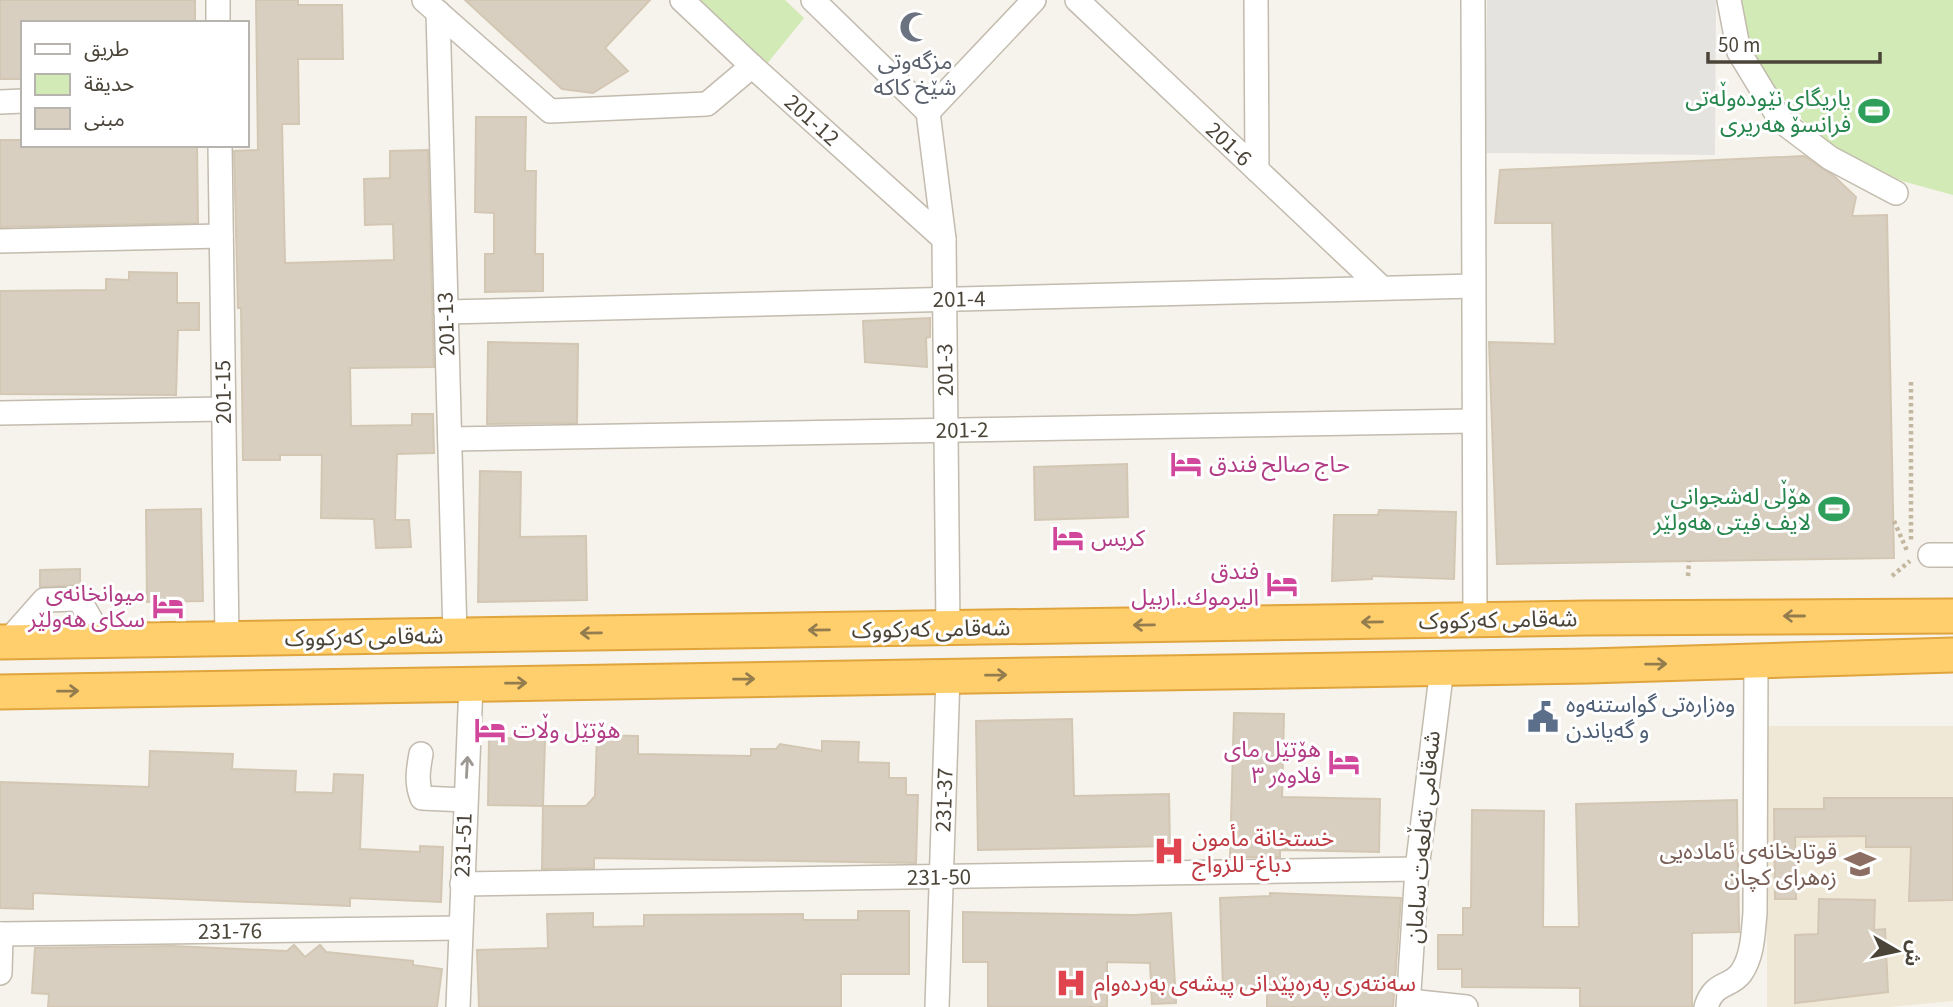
<svg xmlns="http://www.w3.org/2000/svg" width="1953" height="1007" viewBox="0 0 1953 1007" font-family="'Source Sans 3','Noto Sans Arabic',sans-serif">
	<rect width="100%" height="100%" fill="#f6f3ec"/>
	<path fill="#efe8d6" d="M1767,726h186v275l-63,6h-123z"/>
	<g fill="#d2eab5">
		<path d="M696,0h89l19,18 -38,47z"/>
		<path d="M1734,0h219v195l-51,-14 -56,-26 -29,-19 -45,-50 -27,-41z"/>
	</g>
	<path fill="#e5e3e0" d="M1487,0h229l-1,155 -230,-2z"/>
	<g fill="#d8cfc1" stroke="#d3c7b4" stroke-width="2">
		<path d="M0,0h195v23h-172v56h-23z"/>
		<path d="M256,0h42v5h44l1,54h-45l1,65h-17l3,139 109,-3 -1,-36 -28,1 -1,-46 26,-1v-27l38,-1 6,217 -84,1 1,58 61,-1v-11h21l1,39 -37,1 -2,66h14l2,27 -35,1 -2,-29 -53,-1 1,-63h-42v5h-37l-2,-152h-3l-4,-157 24,-1z"/>
		<path d="M465,0h185l-45,48 23,23 -35,22 -31,-4z"/>
		<path d="M476,117h50l-1,54h11l-1,83h8v37l-58,1v-38h9v-41l-19,-1z"/>
		<path d="M0,140h23v5h174l1,78 -198,4z"/>
		<path d="M1804,156l30,20 22,21 -4,19 35,-1 7,343 -397,6 -8,-222 66,2 -3,-121h-57l5,-53z"/>
		<path d="M129,272l48,1v30h22v27h-21l-2,65 -176,-1v-103l106,-1v-11l23,1z"/>
		<path d="M930,318v19l-4,1 1,29 -62,-5 -2,-41z"/>
		<path d="M488,342l90,2 -1,79 -90,1z"/>
		<path d="M1127,464l1,53 -93,3 -1,-53z"/>
		<path d="M480,471l41,1 -1,65 66,-1 1,64 -109,2z"/>
		<path d="M201,509l2,92 -56,1 -1,-92z"/>
		<path d="M1379,510l77,2 -2,67 -82,-3v3l-40,2 2,-66h44z"/>
		<path d="M80,569v16l-40,2v-17z"/>
		<path d="M1234,713l50,1 -2,83 98,2 -1,53 -99,-2v7h-50z"/>
		<path d="M1072,719l2,77 95,-2 1,52 -192,4 -2,-129z"/>
		<path d="M597,735l41,1v18l113,2v-7h25l4,-5 42,7v-10l37,1 -1,20 31,1v15h17v17h12l-2,68 -322,-5v10l-52,1 1,-63h43l9,-10z"/>
		<path d="M489,738l56,1 -2,67 -55,-1z"/>
		<path d="M150,751l83,3 -1,15 64,2 -1,21 38,1 1,-19 29,1 -3,74 60,3v-6l23,1 -2,55 -91,-4v8l-317,-13v16l-33,-1v-126l149,5z"/>
		<path d="M1824,798h129v102l-44,1 2,-54h-45v-11l-71,1 1,62h-21l-1,-90h50z"/>
		<path d="M1737,800l2,132 -47,1v74h-112v-19l-118,-1v-18h-24v-34h25v-27h8l1,-98 72,1 -1,116h36l-3,-123z"/>
		<path d="M1270,893l131,5 -8,109h-126v-19l-44,1 -3,-91 50,-2z"/>
		<path d="M1819,899l56,1 -1,30 11,-1 3,63 -93,11v-68l23,-1z"/>
		<path d="M858,911h51v63h-68v33h-362l-2,-57 71,-2 -1,-34 46,-1v14l51,-1v-11l159,-1v6h55z"/>
		<path d="M963,912l170,3 38,-2 5,90 -24,1 -2,-41 -43,-1v45h-119v-45h-25z"/>
		<path d="M294,945l11,12 15,-12 6,7 87,9v4l29,4 -5,38h-389l1,-13 -17,-1 3,-45 138,-2 114,5z"/>
	</g>
	<g fill="none" stroke-linecap="round" stroke-linejoin="round">
		<defs>
			<g id="minor">
				<path d="M218,0v23"/>
				<path d="M424,0l126,111 157,-7 45,-38"/>
				<path d="M682,0l70,66 192,173"/>
				<path d="M813,0l115,112"/>
				<path d="M1077,0l305,288"/>
				<path d="M1256,0l1,170"/>
				<path d="M1473,0l2,620"/>
				<path d="M1729,0l10,52 42,69 49,37 66,35"/>
				<path d="M438,12l17,623"/>
				<path d="M0,102l23,-1"/>
				<path d="M928,112l16,127 4,389"/>
				<path d="M928,112l106,-112"/>
				<path d="M220,145l7,494"/>
				<path d="M0,241l221,-5"/>
				<path d="M446,312l1027,-26"/>
				<path d="M0,413l223,-4"/>
				<path d="M450,439l1023,-18"/>
				<path d="M1930,555h23"/>
				<path d="M7,642l37,-42 35,-1 24,42"/>
				<path d="M421,754c-3,16 -5,29 1,44l43,2"/>
				<path d="M462,884l955,-15"/>
				<path d="M0,934l460,-6"/>
				<path d="M0,973l1,-39"/>
				<path d="M1409,1001l57,6"/>
				<path d="M458,1007l13,-323"/>
				<path d="M937,1007l11,-331"/>
				<path d="M1408,1007l9,-138 25,-201"/>
				<path d="M1706,1007c8,-26 24,-19 35,-34 12,-17 12,-40 14,-60l1,-251"/>
			</g>
			<g id="highway">
				<path d="M0,642l1587,-24 366,-2"/>
				<path d="M0,692l1588,-26 365,-11"/>
			</g>
		</defs>
		<use href="#minor" stroke="#c2bbae" stroke-width="26"/>
		<use href="#highway" stroke="#e0a43c" stroke-width="37"/>
		<g stroke="#c4b79f" stroke-width="4.5" stroke-dasharray="3.5 3.5" stroke-linecap="butt">
			<path d="M1911,382v160"/>
			<path d="M1894,521l14,32"/>
			<path d="M1688,576l1,-15"/>
			<path d="M1892,576l18,-15"/>
		</g>
		<use href="#minor" stroke="#fff" stroke-width="23"/>
		<use href="#highway" stroke="#ffcf6e" stroke-width="33"/>
	</g>
	<defs><path id="oneway-shaft" d="M-6 0H5M1.5-3L5.5 0L1.5 3" fill="none" stroke-width="1.6" stroke-linecap="round" stroke-linejoin="round" transform="scale(1.75)"/></defs>
	<g stroke="#937c4e">
		<use href="#oneway-shaft" transform="translate(1794 616) rotate(180)"/>
		<use href="#oneway-shaft" transform="translate(1372 622) rotate(179)"/>
		<use href="#oneway-shaft" transform="translate(1144 625) rotate(179)"/>
		<use href="#oneway-shaft" transform="translate(819 630) rotate(179)"/>
		<use href="#oneway-shaft" transform="translate(591 633) rotate(179)"/>
		<use href="#oneway-shaft" transform="translate(1656 664) rotate(-1)"/>
		<use href="#oneway-shaft" transform="translate(996 675) rotate(-1)"/>
		<use href="#oneway-shaft" transform="translate(744 679) rotate(-1)"/>
		<use href="#oneway-shaft" transform="translate(516 683) rotate(-1)"/>
		<use href="#oneway-shaft" transform="translate(68 691) rotate(-1)"/>
	</g>
	<use stroke="#9c9892" href="#oneway-shaft" transform="translate(467 767) rotate(-87)"/>
	<defs>
		<symbol id="mosque-bare" viewBox="-9 -9 18 18"><path d="M3.5-4.9A6 6 0 1 0 3.5 4.9A5 5 0 1 1 3.5-4.9Z" fill="#6b7280" stroke="#fff" stroke-width="2.5" paint-order="stroke"/></symbol>
		<symbol id="stadium-bare" viewBox="-9 -9 18 18"><path d="M0-5a6.5 5 0 1 0 0 10a6.5 5 0 1 0 0-10ZM-3.5-1.8h7v3.6h-7Z" fill="#2e9e5b" stroke="#fff" stroke-width="2.5" paint-order="stroke"/></symbol>
		<symbol id="hotel-bare" viewBox="-9 -9 18 18"><path d="M-6-4.5h1.5V1H6V5H4.5V3h-9V5H-6ZM-4 0a1.8 1.8 0 1 1 3.6 0ZM.5 0V-2.5h3Q6-2.5 6 0Z" fill="#d1479c" stroke="#fff" stroke-width="2.5" paint-order="stroke"/></symbol>
		<symbol id="civic-bare" viewBox="-9 -9 18 18"><path d="M-.6-6.5H3V-4.5H.6V-3L4-1V1h2V6H-6V1h2V-1L-.6-3ZM-1.2 2.5V6h2.4V2.5Z" fill="#5c6f8a" stroke="#fff" stroke-width="2.5" paint-order="stroke"/></symbol>
		<symbol id="hospital-bare" viewBox="-9 -9 18 18"><path d="M-5-5h3v3.5h4V-5h3V5h-3V1.5h-4V5h-3Z" fill="#e0444e" stroke="#fff" stroke-width="2.5" paint-order="stroke"/></symbol>
		<symbol id="school-bare" viewBox="-9 -9 18 18"><path d="M0-5L7-2L0 1L-7-2ZM-4 1L0 2.5L4 1V4Q0 6-4 4Z" fill="#8d6e63" stroke="#fff" stroke-width="2.5" paint-order="stroke"/></symbol>
	</defs>
	<g fill-rule="evenodd">
		<use href="#mosque-bare" x="893" y="5" width="44" height="44"/>
		<use href="#stadium-bare" x="1852" y="89" width="44" height="44"/>
		<use href="#hotel-bare" x="1164" y="442" width="44" height="44"/>
		<use href="#stadium-bare" x="1812" y="487" width="44" height="44"/>
		<use href="#hotel-bare" x="1046" y="516" width="44" height="44"/>
		<use href="#hotel-bare" x="1260" y="562" width="44" height="44"/>
		<use href="#hotel-bare" x="146" y="584" width="44" height="44"/>
		<use href="#civic-bare" x="1521" y="695" width="44" height="44"/>
		<use href="#hotel-bare" x="468" y="708" width="44" height="44"/>
		<use href="#hotel-bare" x="1322" y="740" width="44" height="44"/>
		<use href="#hospital-bare" x="1147" y="829" width="44" height="44"/>
		<use href="#school-bare" x="1838" y="842" width="44" height="44"/>
		<use href="#hospital-bare" x="1049" y="961" width="44" height="44"/>
	</g>
	<g text-anchor="middle" dominant-baseline="central" stroke-width="6" stroke-linejoin="round" paint-order="stroke">
		<g font-size="23" fill="#5b616d" stroke="#fff">
			<text x="915" y="61">مزگه‌وتی<tspan x="915" dy="26">شێخ كاكه</tspan></text>
		</g>
		<g font-size="23" fill="#27864d" stroke="#fff" text-anchor="end">
			<text x="1851" y="98">یاریگای نێودەوڵەتی<tspan x="1851" dy="26">فرانسۆ هەریری</tspan></text>
			<text x="1811" y="496">هۆڵی لەشجوانی<tspan x="1811" dy="26">لایف فیتی هەولێر</tspan></text>
		</g>
		<g font-size="23" fill="#4b4439" stroke="#fff">
			<text transform="translate(812 120) rotate(42)">201-12</text>
			<text transform="translate(1229 144) rotate(43)">201-6</text>
			<text transform="translate(959 299) rotate(-1)">201-4</text>
			<text transform="translate(446 324) rotate(-92)">201-13</text>
			<text transform="translate(945 370) rotate(-91)">201-3</text>
			<text transform="translate(223 392) rotate(-91)">201-15</text>
			<text transform="translate(962 430) rotate(-1)">201-2</text>
			<text transform="translate(1498 620) rotate(-1)">شەقامی کەرکووک</text>
			<text transform="translate(931 629) rotate(-1)">شەقامی کەرکووک</text>
			<text transform="translate(364 637) rotate(-1)">شەقامی کەرکووک</text>
			<text transform="translate(944 800) rotate(-88)">231-37</text>
			<text transform="translate(1423 837) rotate(-85)">شەقامی تەڵعەت سامان</text>
			<text transform="translate(463 845) rotate(-88)">231-51</text>
			<text transform="translate(939 877) rotate(-1)">231-50</text>
			<text transform="translate(230 931) rotate(-1)">231-76</text>
		</g>
		<g font-size="23" fill="#b23c85" stroke="#fff" text-anchor="start">
			<text x="1209" y="464">حاج صالح فندق</text>
			<text x="1091" y="538">كريس</text>
			<text x="1259" y="571" text-anchor="end">فندق<tspan x="1259" dy="26">اليرموك..اربيل</tspan></text>
			<text x="145" y="593" text-anchor="end">میوانخانەی<tspan x="145" dy="26">سکای هەولێر</tspan></text>
			<text x="513" y="730">هۆتێل وڵات</text>
			<text x="1321" y="749" text-anchor="end">هۆتێل مای<tspan x="1321" dy="26">فلاوەر ٣</tspan></text>
		</g>
		<g font-size="23" fill="#4e5e75" stroke="#fff" text-anchor="start">
			<text x="1566" y="704">وەزارەتی گواستنەوە<tspan x="1566" dy="26">و گەیاندن</tspan></text>
		</g>
		<g font-size="23" fill="#be3a42" stroke="#fff" text-anchor="start">
			<text x="1192" y="838">خستخانة مأمون<tspan x="1192" dy="26">دباغ- للزواج</tspan></text>
			<text x="1094" y="983">سەنتەری پەرەپێدانی پیشەی بەردەوام</text>
		</g>
		<g font-size="23" fill="#785e54" stroke="#fff" text-anchor="end">
			<text x="1837" y="851">قوتابخانەی ئامادەیی<tspan x="1837" dy="26">زەهرای کچان</tspan></text>
		</g>
	</g>
	<rect x="21" y="21" width="228" height="126" fill="#ffffff" stroke="#b7b4b0" stroke-width="2"/>
	<rect x="35" y="44" width="35" height="10" fill="#ffffff" stroke="#b7b4b0" stroke-width="2"/>
	<text x="84" y="56" font-size="21" fill="#4b4439">طريق</text>
	<rect x="35" y="74" width="35" height="21" fill="#d2eab5" stroke="#b7b4b0" stroke-width="2"/>
	<text x="84" y="91" font-size="21" fill="#4b4439">حديقة</text>
	<rect x="35" y="108" width="35" height="21" fill="#d8cfc1" stroke="#b7b4b0" stroke-width="2"/>
	<text x="84" y="126" font-size="21" fill="#4b4439">مبنى</text>
	<g transform="translate(1897 951) rotate(99)" stroke="#ffffff" stroke-width="5" paint-order="stroke">
	<path d="M0-5L12 26L0 18L-12 26Z" fill="#4b4439"/>
	<text y="-10" font-size="19" font-weight="bold" text-anchor="middle" fill="#4b4439">ش</text>
	</g>
	<path d="M1708 52v10h172v-10" fill="none" stroke="#4b4439" stroke-width="3.5"/>
	<text x="1718" y="52" font-size="21" fill="#4b4439" stroke="#ffffff" stroke-width="5" paint-order="stroke">50 m</text>
</svg>
